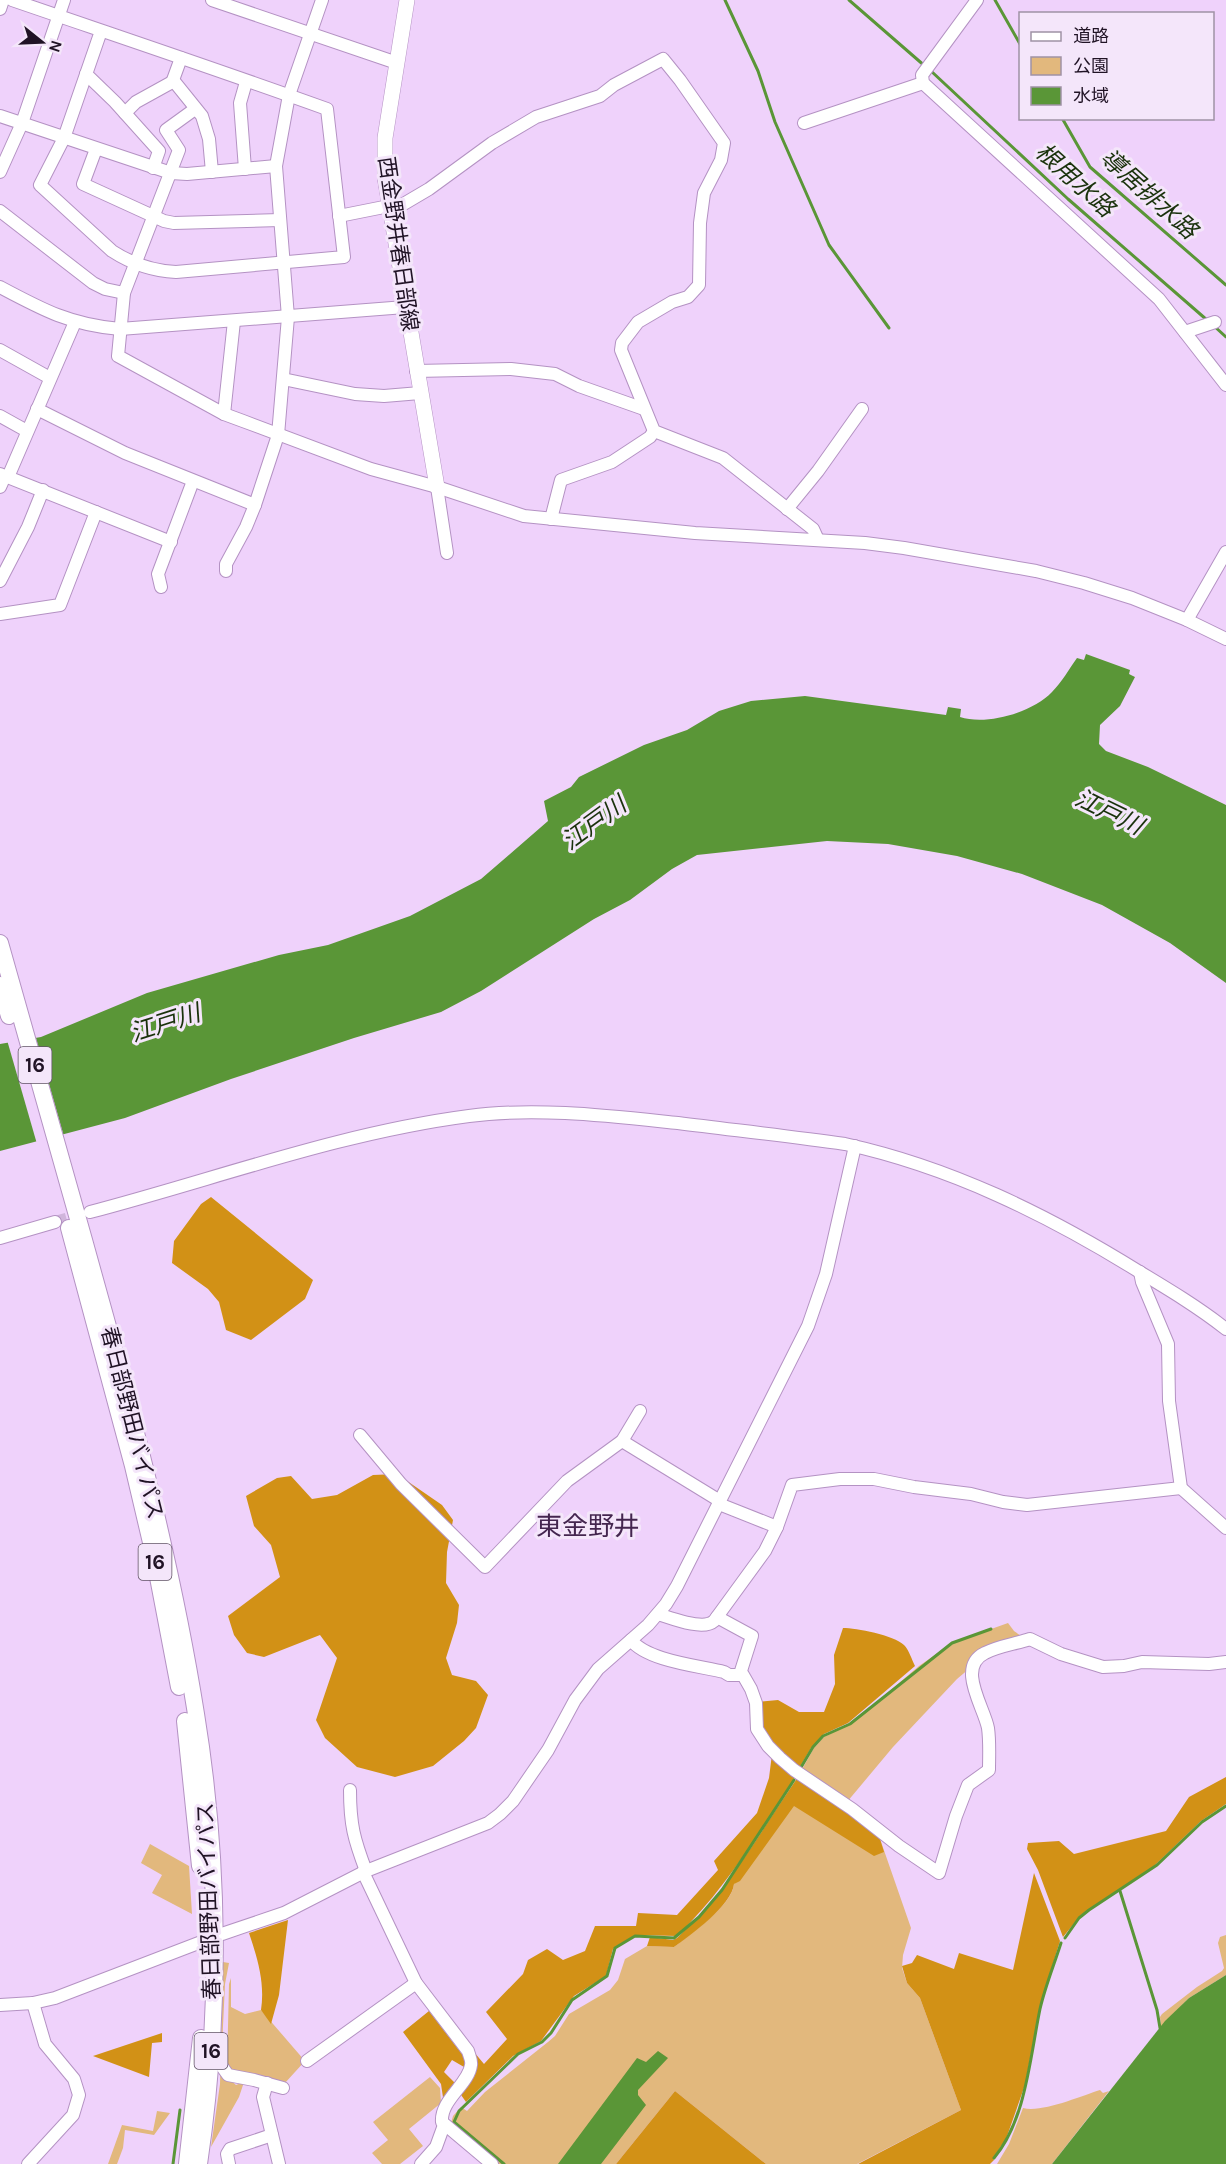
<svg xmlns="http://www.w3.org/2000/svg" width="1226" height="2164" viewBox="0 0 1226 2164" font-family="Karla,'Noto Sans JP',sans-serif">
	<rect width="100%" height="100%" fill="#efd2fb"/>
	<g fill="#e2b87d">
		<path d="M1008,1623l6,8 10,7 -54,30 -13,11 -64,68 -46,55 -46,-31 13,-23 10,-11 29,-15 66,-56 33,-23z"/>
		<path d="M809,1784l70,52 32,92 -8,27 -1,13 5,15 13,15 41,112 -104,54h-91l-91,-73 -59,73h-122l-43,-41 2,-7 8,-9 6,4 18,-19 63,-50 7,-6 14,-22 41,-24 8,-10 7,-21 22,-13 27,1c17,-14 58,-41 60,-63z"/>
		<path d="M150,1844l39,22 3,48 -40,-21 10,-18 -21,-12z"/>
		<path d="M1226,1935v40l-37,23 -28,29 -1,-10 2,-3 35,-27 25,-16 2,-3 -6,-25 2,-6z"/>
		<path d="M223,1962l6,1 -4,21 -4,84 3,6 12,11 8,-3 -5,15 -28,50 9,-63z"/>
		<path d="M231,1978v29l14,7 16,-4 44,51 -20,22 -58,-13 2,-86z"/>
		<path d="M430,2077l10,11 1,15 -32,26 14,17 -23,18h-18l-10,-11 16,-13 -15,-18z"/>
		<path d="M1100,2090l3,3 6,-2 -57,73h-55l12,-20 14,-36c19,5 58,-12 77,-18z"/>
		<path d="M157,2111l13,2 -16,22 -29,-5 -2,18 -6,16h-9l14,-39 31,6z"/>
	</g>
	<g fill="#d29116">
		<path d="M211,1197l102,83 -8,19 -54,41 -25,-10 -7,-28 -11,-13 -36,-26 2,-22 27,-37z"/>
		<path d="M397,1474l45,31 11,15 -6,32 -1,31 13,22 -2,18 -11,35 6,17 24,6 12,14 -12,33 -12,13 -31,25 -38,11 -38,-10 -32,-29 -9,-18 21,-62 -17,-23 -56,22 -17,-4 -13,-18 -6,-19 52,-39 -9,-32 -17,-19 -8,-30 31,-18 14,-2 21,23 25,-4 36,-20z"/>
		<path d="M843,1628c13,0 51,7 61,17 5,5 8,15 11,21l-67,57 -24,11 -13,14 -13,22 -34,-34 -6,-34 20,-2 21,12h25l11,-28 -1,-29z"/>
		<path d="M772,1754l23,23c-36,56 -70,113 -118,159l-42,-1 -22,14 -7,27 -32,20 -33,45 -28,15 -47,46 -7,-10 15,-40 10,12 23,-25 -21,-27 37,-38 5,-14 19,-11 16,11 22,-9 10,-25h41l2,-13 39,2 41,-45 -4,-9 43,-48 12,-35z"/>
		<path d="M798,1777l81,59 5,16 -10,4 -80,-50 -54,75 -6,3c-2,21 -43,51 -60,63l-27,-1 3,-9 23,3 4,-2c50,-46 83,-106 121,-161z"/>
		<path d="M1226,1777v27l-25,17 -49,47 -71,47 -18,22 -25,-67 -11,-21 1,-6 31,-2 15,13 92,-23 23,-34z"/>
		<path d="M1034,1873l26,68 -20,65 -15,79 -19,54 -13,19 1,2 -4,4h-132l103,-54 -41,-112 -13,-15 -5,-17 10,-3 5,-8 37,14 5,-16 54,17z"/>
		<path d="M288,1920l-9,75 -8,29 -10,-14c4,-27 -3,-50 -12,-77z"/>
		<path d="M429,2011l36,47 -1,9 -12,-7 -8,12 12,12 -12,20 -3,-20 -38,-52z"/>
		<path d="M162,2033v9l-10,1 -3,34 -56,-21z"/>
		<path d="M675,2091l91,73h-150z"/>
	</g>
	<g fill="#5a9637">
		<path d="M1086,654l44,16 -1,4 6,3 -15,29 -20,19 -1,19 7,7 42,16 78,38v178l-56,-40 -68,-38 -80,-31 -65,-18 -69,-12 -61,-3 -130,14 -25,14 -42,31 -36,19 -113,72 -40,21 -87,26 -123,41 -106,39 -125,33v-107l41,-7 106,-44 132,-38 49,-10 82,-29 71,-37 67,-58 -4,-20 27,-14 8,-10 65,-32 43,-15 32,-19 32,-10 54,-5 141,19 2,-8 13,2 -1,8c27,9 73,-5 92,-25 10,-10 17,-23 25,-34l7,2z"/>
		<path d="M1226,1975v189h-174l113,-143 24,-23z"/>
		<path d="M658,2051l10,7 -30,32v5l8,10 -45,59h-43l79,-106 9,4z"/>
	</g>
	<path fill="#efd2fb" d="M35,1035l29,102 -27,7 -30,-104z"/>
	<g fill="none" stroke-linecap="round" stroke-linejoin="round">
		<g stroke="#5a9637" stroke-width="3">
			<path d="M725,0l33,71 17,51 54,123 60,83"/>
			<path d="M849,0l77,67"/>
			<path d="M995,0l25,44"/>
			<path d="M931,71l137,128 139,121"/>
			<path d="M1062,118l28,49 136,118"/>
			<path d="M1214,326l12,11"/>
			<path d="M800,1769l13,-22 10,-11 27,-12 102,-81 39,-14"/>
			<path d="M1120,1891l37,119 3,18"/>
			<path d="M1065,1938l14,-20 10,-8 68,-45 45,-43 24,-16"/>
			<path d="M994,2158c32,-38 36,-101 46,-149 5,-22 14,-44 21,-66"/>
			<path d="M173,2164l7,-54"/>
			<path d="M504,2164l-50,-42 5,-11 59,-57 24,-12 9,-9 21,-33 35,-24 8,-28 20,-12 39,2 25,-21 23,-27 72,-110"/>
		</g>
		<path stroke="#d0b5db" stroke-width="12" stroke-dasharray="12 6" stroke-linecap="butt" d="M55,1222l28,-8"/>
		<defs>
			<g id="minor">
				<path d="M12,0c105,36 210,71 315,109l17,148 -168,15c-23,-1 -44,-8 -64,-21l-72,-66 24,-47 37,-107"/>
				<path d="M212,0l185,63"/>
				<path d="M977,0l-55,75 1,8 236,216 67,86"/>
				<path d="M0,9l3,-9"/>
				<path d="M181,58l-8,22 29,36 7,23 3,33"/>
				<path d="M86,74l29,28 44,49 -6,17"/>
				<path d="M195,109l-29,21 13,20 -55,143 -6,63 106,58 19,7 128,48 66,18 87,29 171,17 170,10 39,5 132,23 48,12 48,15 55,22 39,19"/>
				<path d="M125,113l11,-11 38,-21"/>
				<path d="M0,116l171,57 16,1 89,-8"/>
				<path d="M804,123l119,-40"/>
				<path d="M96,149l-13,35 81,37 10,2 106,-3"/>
				<path d="M245,169l-5,-66 6,-21"/>
				<path d="M0,172l22,-49 42,-123"/>
				<path d="M0,211l93,72 12,6 19,4"/>
				<path d="M390,212l39,-23 63,-46 44,-26 64,-21 14,-11 49,-26 17,21 44,63 -3,17 -17,33 -4,30 -1,62 -11,12 -16,5 -34,20 -16,21 -1,7 33,81 69,27 90,71 5,11"/>
				<path d="M339,216l50,-10"/>
				<path d="M0,287c43,23 71,38 120,42l285,-22"/>
				<path d="M1185,332l30,-10"/>
				<path d="M0,350l50,28"/>
				<path d="M416,371l95,-2 44,5 24,12 65,23"/>
				<path d="M283,379l72,15 29,2 36,-3"/>
				<path d="M37,409l88,44 130,52"/>
				<path d="M224,414l10,-93"/>
				<path d="M0,416l27,15"/>
				<path d="M0,474l171,68"/>
				<path d="M8,477l67,-155"/>
				<path d="M0,487l5,-11"/>
				<path d="M437,487l10,66"/>
				<path d="M787,509l31,-38 44,-62"/>
				<path d="M551,519l10,-39 51,-18 38,-25 4,-6"/>
				<path d="M226,571v-7l20,-37 9,-22 23,-70 10,-118 -12,-151 13,-71 33,-95"/>
				<path d="M0,581l28,-54 15,-37"/>
				<path d="M161,587l-3,-13 35,-93"/>
				<path d="M0,614l60,-9 36,-93"/>
				<path d="M1187,620l39,-68"/>
				<path d="M90,1212c126,-33 249,-79 379,-96 67,-9 141,0 209,7 55,7 111,13 167,21 105,23 201,70 293,127 30,18 60,36 88,58"/>
				<path d="M0,1238l55,-16"/>
				<path d="M1140,1272l2,10 26,62 1,57 12,87 45,40"/>
				<path d="M360,1435l41,49 84,83 82,-86 55,-40 18,-30"/>
				<path d="M622,1441l98,60"/>
				<path d="M719,1504l58,23"/>
				<path d="M658,1614c13,4 45,17 56,7l51,-70 12,-24 15,-42 48,-6h34l40,8 57,7 32,8 24,3 154,-17"/>
				<path d="M717,1617l35,19 -12,38"/>
				<path d="M631,1640c16,21 69,26 93,32l5,3h14l8,14 5,14 1,26 11,17 12,12 14,12 58,39 47,37 40,27 17,-57 12,-31 21,-15c0,-13 1,-28 -1,-42 -4,-21 -32,-61 -3,-75 13,-7 30,-9 45,-14l31,15 42,13 21,-1 18,-4 67,2 17,-2"/>
				<path d="M350,1790c0,35 4,49 16,81"/>
				<path d="M363,1872l53,111 52,68c1,4 4,10 3,14 -2,19 -31,35 -29,57l50,42"/>
				<path d="M0,2005l33,-2 22,-5 167,-64 62,-21 82,-42 122,-48 12,-9 13,-13 35,-51 27,-50 23,-31 50,-44 18,-21 11,-18 131,-260 18,-52 29,-128"/>
				<path d="M307,2061l109,-78"/>
				<path d="M223,2068l5,7 26,5 29,8"/>
				<path d="M267,2083l-4,14 16,67"/>
				<path d="M28,2164l45,-49 6,-20 -5,-16 -29,-35 -12,-41"/>
				<path d="M229,2164l-2,-10 3,-5 42,-14"/>
				<path d="M421,2164l15,-17 8,-22"/>
			</g>
			<path id="major" d="M407,0l-22,138v40l52,309"/>
			<g id="highway">
				<path d="M0,943c36,126 72,253 107,380 35,129 68,259 89,391 24,147 25,302 3,450"/>
				<path d="M0,985l9,31"/>
				<path d="M69,1228l64,238 20,85 26,136"/>
				<path d="M185,1721l15,145"/>
				<path d="M187,2164l14,-126"/>
			</g>
		</defs>
		<use href="#minor" stroke="#b492c3" stroke-width="14"/>
		<use href="#major" stroke="#b492c3" stroke-width="16"/>
		<use href="#highway" stroke="#b492c3" stroke-width="18"/>
		<use href="#minor" stroke="#fff" stroke-width="12"/>
		<use href="#major" stroke="#fff" stroke-width="15"/>
		<use href="#highway" stroke="#fff" stroke-width="16"/>
	</g>
	<g text-anchor="middle" dominant-baseline="central" stroke-width="6" stroke-linejoin="round" paint-order="stroke">
		<g fill="#f4e6fa" stroke="#605265" stroke-width="1.5">
			<rect x="18.5" y="1047" width="33" height="36" rx="4.5"/>
			<rect x="138.5" y="1544" width="33" height="36" rx="4.5"/>
			<rect x="194.5" y="2033" width="33" height="36" rx="4.5"/>
		</g>
		<g font-size="21" font-weight="bold" fill="#201325">
			<text x="35" y="1065">16</text>
			<text x="155" y="1562">16</text>
			<text x="211" y="2051">16</text>
		</g>
		<g font-size="22" fill="#201325" stroke="#f4e6fa">
			<text transform="translate(398 244) rotate(82)">西金野井春日部線</text>
			<text transform="translate(132 1423) rotate(76)">春日部野田バイパス</text>
			<text transform="translate(209 1901) rotate(-92)">春日部野田バイパス</text>
		</g>
		<g font-size="24" font-style="italic" fill="#1a320c" stroke="#f4e6fa">
			<text transform="translate(1075 180) rotate(42)">根用水路</text>
			<text transform="translate(1149 194) rotate(42)">導居排水路</text>
			<text transform="translate(1109 812) rotate(26)">江戸川</text>
			<text transform="translate(594 823) rotate(-36)">江戸川</text>
			<text transform="translate(165 1023) rotate(-18)">江戸川</text>
		</g>
		<g font-size="26" fill="#44264f" stroke="#f4e6fa">
			<text x="588" y="1526">東金野井</text>
		</g>
	</g>
	<rect x="1019" y="12" width="195" height="108" fill="#f4e6fa" stroke="#9f92a5" stroke-width="1.5"/>
	<rect x="1031" y="32" width="30" height="9" fill="#ffffff" stroke="#9f92a5" stroke-width="1.5"/>
	<text x="1073" y="42" font-size="18" fill="#201325">道路</text>
	<rect x="1031" y="57" width="30" height="18" fill="#e2b87d" stroke="#9f92a5" stroke-width="1.5"/>
	<text x="1073" y="72" font-size="18" fill="#201325">公園</text>
	<rect x="1031" y="87" width="30" height="18" fill="#5a9637" stroke="#9f92a5" stroke-width="1.5"/>
	<text x="1073" y="102" font-size="18" fill="#201325">水域</text>
	<g transform="translate(42 42) rotate(108)" stroke="#f4e6fa" stroke-width="4.5" paint-order="stroke">
	<path d="M0-4.5L10 22L0 15L-10 22Z" fill="#201325"/>
	<text y="-9" font-size="16" font-weight="bold" text-anchor="middle" fill="#201325">N</text>
	</g>
</svg>
